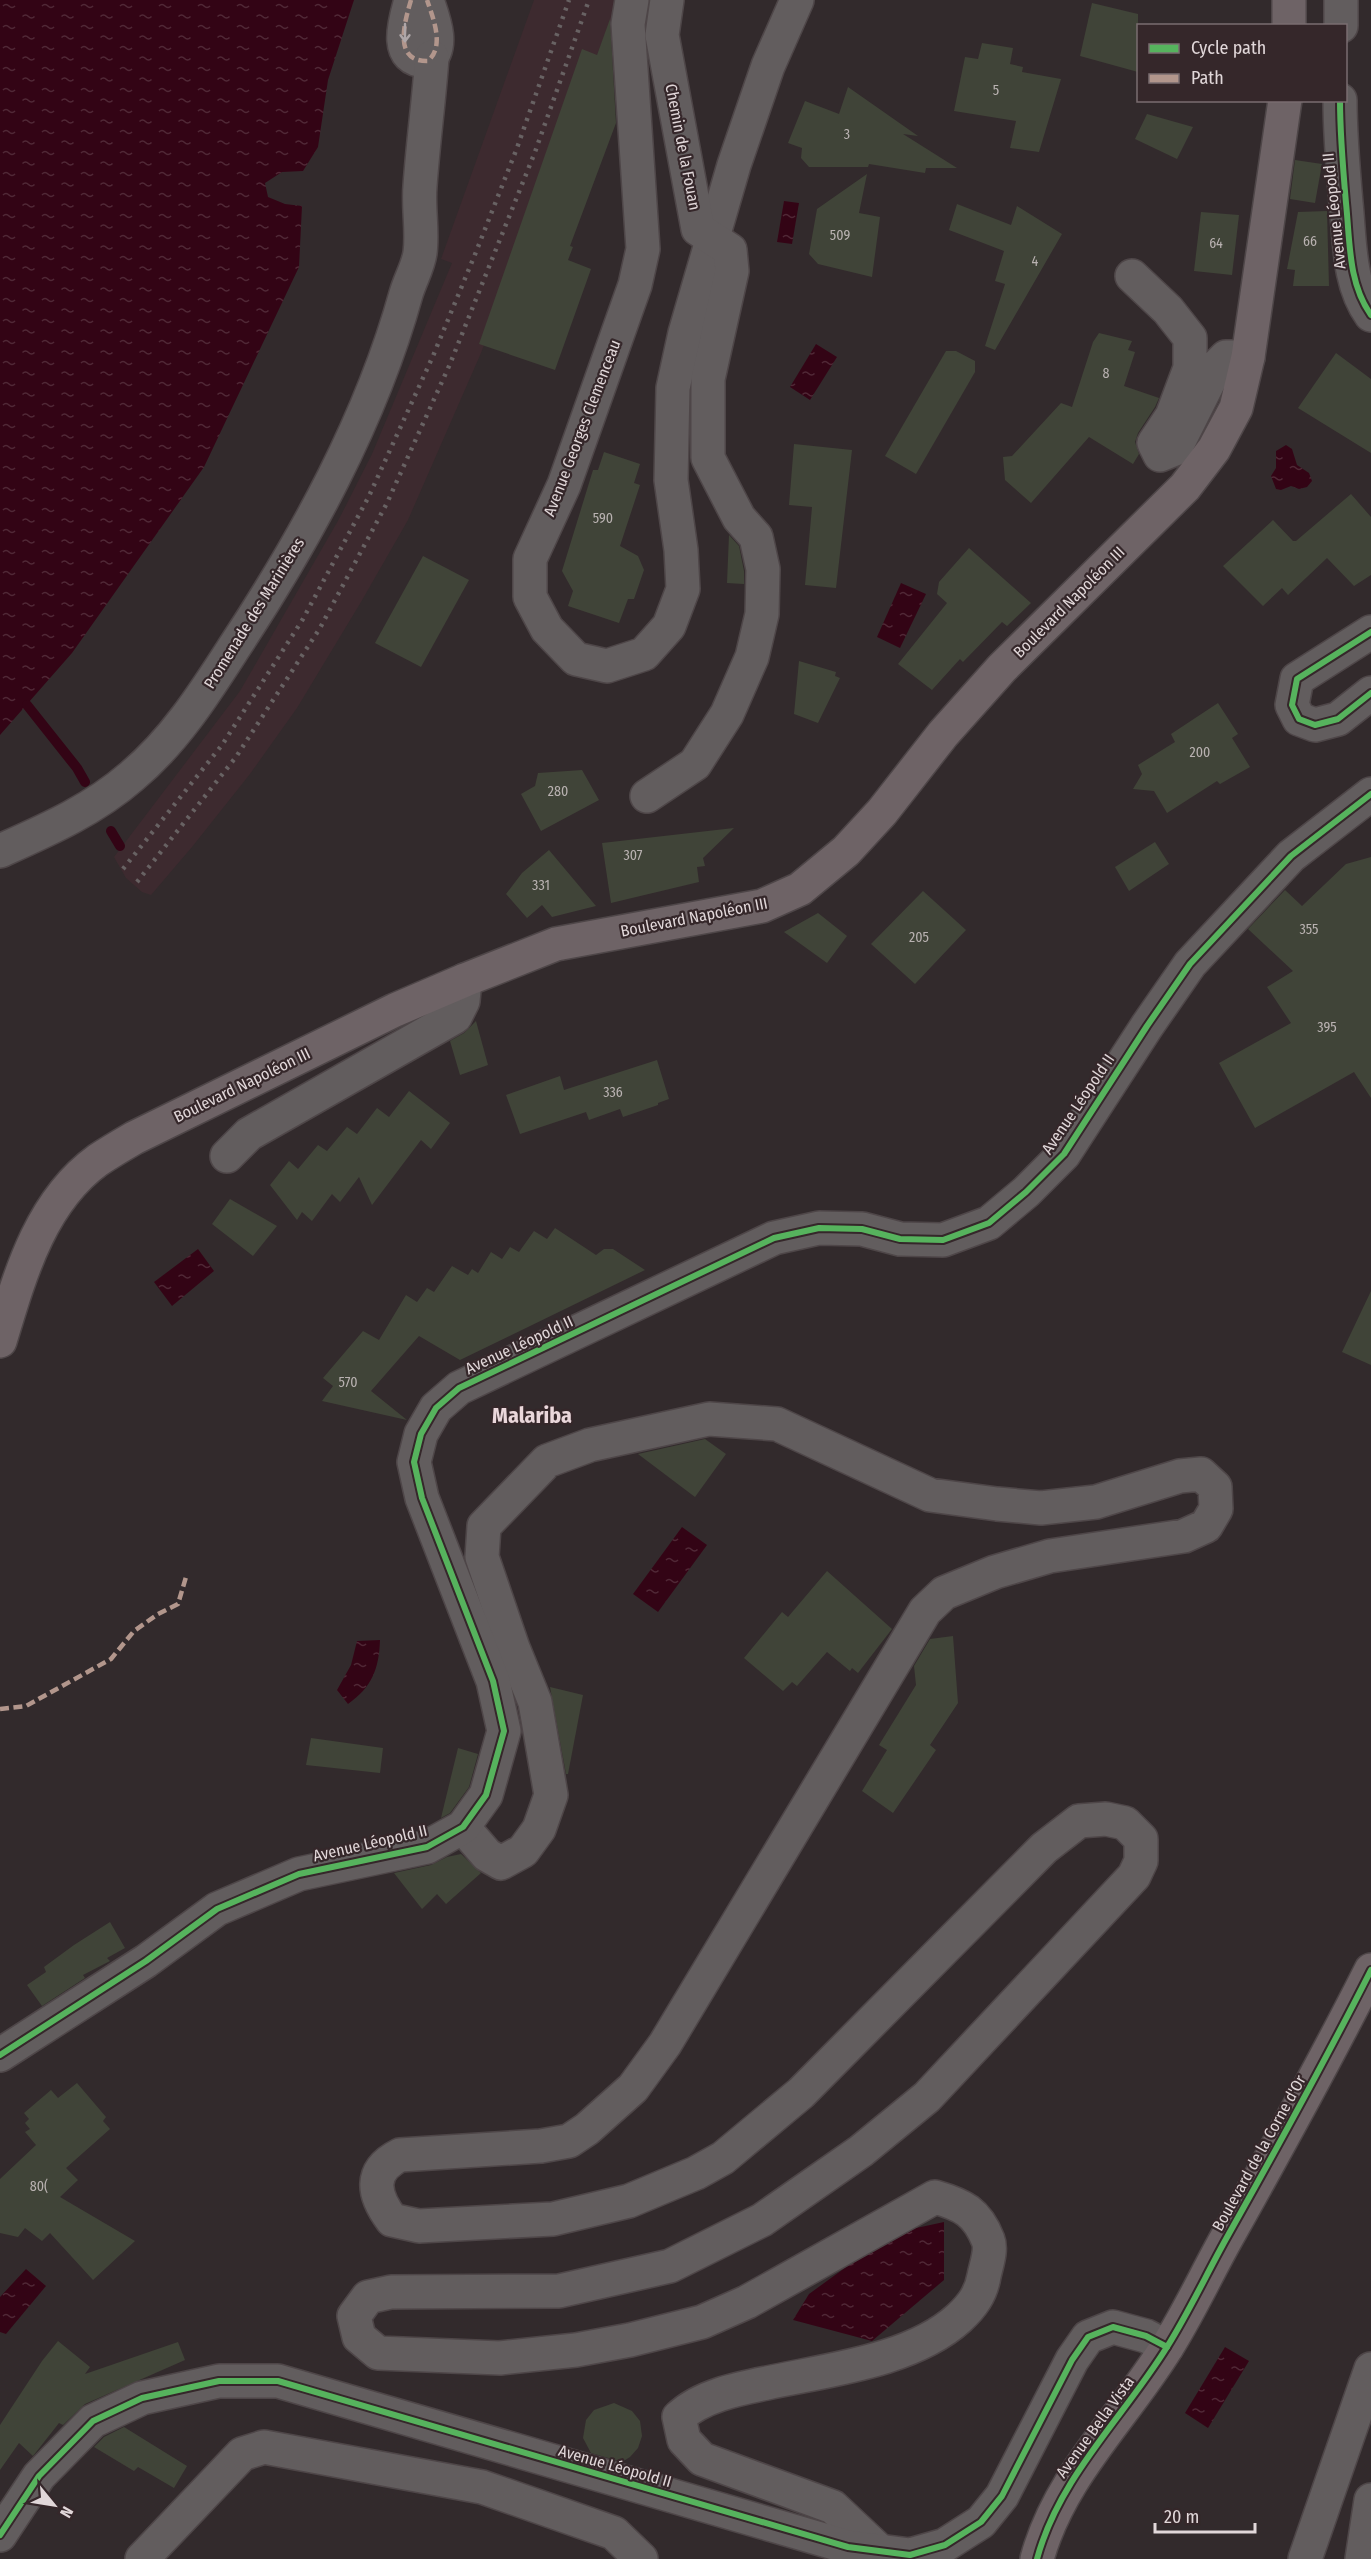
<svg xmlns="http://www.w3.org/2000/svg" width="1371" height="2559" viewBox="0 0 1371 2559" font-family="'Fira Sans Condensed',sans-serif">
	<defs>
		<pattern id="water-ripples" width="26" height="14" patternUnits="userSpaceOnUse" patternTransform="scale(1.5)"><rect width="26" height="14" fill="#330415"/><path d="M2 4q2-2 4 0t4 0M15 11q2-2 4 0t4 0" fill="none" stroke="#502836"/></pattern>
	</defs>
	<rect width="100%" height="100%" fill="#322a2c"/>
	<path fill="#3d2a2f" d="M534,0h85l-100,250 -38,103 -73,167 -47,82 -64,106 -47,66 -58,73 -41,48 -9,-3 -16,-14 -12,-21 126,-166 99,-172 33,-65 80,-191 -11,-4z"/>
	<g fill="url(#water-ripples)">
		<path d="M0,0h354l-26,80 -10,67 -15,24 -21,1 -17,11 3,14 17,7 17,2 -3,61 -95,200 -132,186 -72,82z"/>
		<path d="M784,201l15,2 -7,41 -15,-2z"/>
		<path d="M816,344l21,13 -27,43 -20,-13z"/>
		<path d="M1286,445l6,4 5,16 12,8 3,8 -5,6 -8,2 -8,-3 -10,4 -5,-1 -5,-13 5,-8v-17z"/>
		<path d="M901,583l25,11 -26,54 -23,-11z"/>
		<path d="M198,1249l16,22 -42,35 -18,-24z"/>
		<path d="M682,1527l25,18 -49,67 -25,-18z"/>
		<path d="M380,1640c-1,29 -8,47 -32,64l-11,-14 14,-25 6,-24z"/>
		<path d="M944,2222v58l-72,61 -79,-21 16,-26 84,-61z"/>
		<path d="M26,2269l20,17 -40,48 -6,-2v-35z"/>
		<path d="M1225,2347l24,14 -41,67 -23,-15z"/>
	</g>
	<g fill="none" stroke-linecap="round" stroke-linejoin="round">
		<g stroke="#330415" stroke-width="10">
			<path d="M27,705l50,63 8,14"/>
			<path d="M111,831l9,15"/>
		</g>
	</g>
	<g fill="#404438">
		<path d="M1092,3l46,11v58l-58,-16z"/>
		<path d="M610,19l6,104 -46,123 3,1 -5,13 23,9 -36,101 -76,-26 103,-295 15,6z"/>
		<path d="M982,43l31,5 -3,16 13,3 -1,5 39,7 -22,73 -29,-4 6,-27 -62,-10 11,-54 13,2z"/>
		<path d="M848,87l70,49 -15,-2 54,34h-31l-1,5 -56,-9 -1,3h-59l-8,-9 1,-10 -14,-5 17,-42 34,13z"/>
		<path d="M1147,114l46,13 -16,32 -42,-20z"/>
		<path d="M1295,160l27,4 -7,39 -25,-4z"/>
		<path d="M867,174l-8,39 21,4 -8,60 -54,-13 -9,-10 8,-45z"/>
		<path d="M957,204l54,21 6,-19 45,28 -67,116 -10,-4 20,-62 -10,-3 9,-30 -55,-21z"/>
		<path d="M1327,211l2,75h-36l2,-16 -8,-1 11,-57z"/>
		<path d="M1201,212l38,3 -7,60 -38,-4z"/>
		<path d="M1099,333l33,8 -4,9 7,2 -11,34 35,12 -4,9 -17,26 -3,9 4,12 -6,10 -44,-27 -58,66 -26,-23 -2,-23 9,-1 49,-53 11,4 21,-65z"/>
		<path d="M946,351h10l19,10v11l-59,102 -31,-18z"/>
		<path d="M1336,353l35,26v74l-73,-45z"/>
		<path d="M794,444l58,6 -16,138 -31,-3 7,-78 -23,-2z"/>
		<path d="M604,452l36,12 -6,19 6,2 -20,61 18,10 6,14 -10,29h-6l-9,24 -51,-17 5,-15 -11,-20 31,-101h5z"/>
		<path d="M1351,494l20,23v58l-17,11 -27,-28 -39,37 -6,-7 -19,18 -40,-40 50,-46 20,21h3z"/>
		<path d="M729,535l10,11 5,25v13l-17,-1z"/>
		<path d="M969,548l62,55 -24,23 -5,-4 -39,40 -3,-3 -28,31 -34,-26 49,-61 -10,-9 2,-12z"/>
		<path d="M423,556l46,24 -48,87 -46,-24z"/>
		<path d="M799,661l37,11 -1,4 5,2 -22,45 -24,-9z"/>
		<path d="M1218,703l20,31 -6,4 18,29 -30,17 -3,-3 -50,32 -13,-22 -21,-2 9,-15 -4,-9 37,-23 -4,-8z"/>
		<path d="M582,770l17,30 -58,31 -20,-37 14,-8 3,-13z"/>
		<path d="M734,828l-31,30 2,8 -8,1 2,15 -88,21 -9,-60z"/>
		<path d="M1155,842l14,22 -40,27 -14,-24z"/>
		<path d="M549,850l47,56 -44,11 -10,-12 -15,13 -21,-24 16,-21z"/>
		<path d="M1371,857v241l-17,-26 -99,56 -36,-65 72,-40 -24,-36 26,-16 -45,-42 37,-39 17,16 44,-42z"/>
		<path d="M923,891l43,39 -51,54 -44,-40z"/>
		<path d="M818,913l29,23 -20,27 -43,-31z"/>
		<path d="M476,1021l12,44 -28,10 -10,-34 14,-8z"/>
		<path d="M657,1060l12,39 -11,4v2l-35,12 -3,-8 -31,11 -3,-8 -66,22 -14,-39 54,-19 4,14z"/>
		<path d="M409,1091l41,32 -19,26 -10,-9 -49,65 -13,-28 -19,25 -8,-8 -20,27 -10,-9 -5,8 -27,-35 19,-24 9,8 20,-24 9,6 20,-24 10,7 20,-26 12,9z"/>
		<path d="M230,1199l47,27 -24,30 -41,-32z"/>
		<path d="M555,1228l41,27 8,-6h9l32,21 -185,90 -41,-24 -48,55 36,29 -85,-19 11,-15 -10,-8 40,-47 16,9 27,-45 11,7 10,-14 7,4 18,-26 16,9 4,-6 6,4 13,-21 11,7 8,-12 9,5 15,-21 13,8z"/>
		<path d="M1371,1291v74l-29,-13z"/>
		<path d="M705,1439l21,15 -31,43 -57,-43z"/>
		<path d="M827,1571l65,58 -34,44 -6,-5 -2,3 -23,-19 -30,34 -5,-4 -9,9 -39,-33 38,-46 6,5z"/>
		<path d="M953,1636l5,67 -28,42 6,5 -43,63 -31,-22 25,-41 -8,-5 37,-60 -2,-19 16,-27z"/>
		<path d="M550,1687l33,8 -15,79h-2z"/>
		<path d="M311,1738l72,10 -3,25 -74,-8z"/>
		<path d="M458,1748l20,6 -9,33 -19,26 -9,5z"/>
		<path d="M461,1854l20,19 -35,31 -9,-10 -15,15 -28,-36 37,-8 16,-8z"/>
		<path d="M110,1922l15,26 -18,10 3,3 -27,14 2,3 -43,28 -15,-21 19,-13 -2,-5 30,-22z"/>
		<path d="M77,2083l29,34 -3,4 7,8 -44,39 12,12 -18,17 75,44 -42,39 -43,-47 -8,8 -17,-13 -7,9 -18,-4v-54l36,-34 -11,-13 5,-3 -5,-6 4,-4 -5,-6 27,-23 7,8z"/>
		<path d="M58,2341l32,26 -5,7 93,-32 7,18 -100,44 -22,21 -4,-2 -26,33 -14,-13 -19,27v-45l42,-64z"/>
		<path d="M614,2403l18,8 8,10 2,15 -4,12 -8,9 -8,5 -31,-9 -8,-15 3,-18 8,-10z"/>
		<path d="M124,2427l63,39 -13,22 -36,-21 -4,4 -40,-24 10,-10z"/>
	</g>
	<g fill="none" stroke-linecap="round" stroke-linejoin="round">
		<defs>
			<g id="minor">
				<path d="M411,0c-6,21 -19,62 17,61 17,-15 5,-43 -1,-61"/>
				<path d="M632,0l-4,24 15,225 -8,36 -71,200 -34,74v38l17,32 29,30 31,7 37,-12 25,-28 14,-37 -2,-39 -10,-70 2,-92 12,-55 49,-168 34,-99 29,-66"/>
				<path d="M1341,26v-26"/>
				<path d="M1340,100c0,35 3,69 6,103 4,38 2,80 25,112"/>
				<path d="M1132,276l36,34 22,28v30l-18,48 -18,27 6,12 15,-6 41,-82 10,-10h22"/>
				<path d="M1371,632l-74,47 -5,26 7,14 16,6 23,-6 33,-26"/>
				<path d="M647,796l48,-32 32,-50 25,-57 10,-43 1,-45 -7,-32 -17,-19 -31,-60v-79l24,-108 -2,-21 -32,-21 -36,-194 5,-35"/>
				<path d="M0,851c47,-21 93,-41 132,-75 42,-35 72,-82 101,-127 72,-109 138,-229 173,-355 4,-14 12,-27 14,-41 3,-22 -2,-45 0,-67 3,-43 9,-86 12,-129"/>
				<path d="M227,1156l22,-22 206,-117 8,-16 2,-21"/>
				<path d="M463,1827l24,28 14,8 22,-12 16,-22 12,-34 -16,-93 -22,-54 -31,-91 2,-31 63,-65 43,-16 119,-26 68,5 153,71 67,9 44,4 55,-6 84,-26 21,-2 14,13 1,22 -10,17 -22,10 -134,20 -55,16 -51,21 -19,18 -260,433 -32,44 -46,41 -18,12 -28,5 -141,9c-32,16 -27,40 -8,65l27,6 134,-7 76,-18 67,-28 27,-15 78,-65 243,-245 35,-27 27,-2 19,4 16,16v22l-7,15 -207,221 -66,54 -99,69 -92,46 -111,25 -168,1 -23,5 -14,19 5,21 19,16 122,5 76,-8 54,-10 72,-18 45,-20 188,-105c28,8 42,15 53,43 4,10 -2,26 -4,36 -3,18 -12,30 -25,42 -47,43 -132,52 -192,65 -30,6 -66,13 -88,34l5,23 18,19 131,48 49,46"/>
				<path d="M0,2055l146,-94 71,-52 82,-35 128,-27 36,-20 23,-32 18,-64 -11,-50 -71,-183 -8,-36 7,-28 15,-26 23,-20 315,-150 45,-10 43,1 38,10 43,1 46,-17 37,-31 38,-38 83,-128 43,-62 101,-108 80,-62"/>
				<path d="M0,2535l39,-59 54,-55 49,-23 77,-17h59l570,166 62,8 35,-10 36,-23 21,-26 70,-136 16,-23 25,-10 33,9 21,11"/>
				<path d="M142,2559l100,-105 22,-7 218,40 132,46 27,26"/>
				<path d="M1305,2559l66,-190"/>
				<path d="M1362,2559l9,-59"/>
			</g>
			<g id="major">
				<path d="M1289,26v-26"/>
				<path d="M0,1341c20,-66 40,-139 98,-181 12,-8 24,-15 36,-22l261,-128 70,-30 91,-36 206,-38 38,-17 46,-38 36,-39 61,-78 59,-66 183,-181 29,-38 22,-41 12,-51 37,-257"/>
				<path d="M1037,2559c22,-82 86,-141 130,-212 22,-35 39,-72 59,-108 50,-89 99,-178 145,-269"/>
			</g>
		</defs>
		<use href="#minor" stroke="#4e4648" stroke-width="36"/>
		<use href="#major" stroke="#4e4648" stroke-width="36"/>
		<use href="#minor" stroke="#625d5e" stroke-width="33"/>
		<use href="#major" stroke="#6e6366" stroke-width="33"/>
		<g stroke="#686263" stroke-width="4.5" stroke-dasharray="3 6" stroke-linecap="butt">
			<path d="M123,869l99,-124 81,-126 66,-123 64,-140 43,-104 41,-104 52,-148"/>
			<path d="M137,882l99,-125 84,-129 67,-125 63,-139 85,-212 54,-152"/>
		</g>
		<g stroke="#b2968c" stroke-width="4.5" stroke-dasharray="9 4.5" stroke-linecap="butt">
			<path d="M411,0c-6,21 -19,62 17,61 17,-15 5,-43 -1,-61"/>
			<path d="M0,1709l26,-3 85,-47 23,-28 24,-17 20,-10 8,-27"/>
		</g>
		<defs>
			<g id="cycleway">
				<path d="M1340,100c0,35 3,69 6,103 4,38 2,80 25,112"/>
				<path d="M1371,632l-74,47 -5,26 7,14 16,6 23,-6 33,-26"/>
				<path d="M0,2055l146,-94 71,-52 82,-35 128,-27 36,-20 23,-32 18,-64 -11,-50 -71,-183 -8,-36 7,-28 15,-26 23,-20 315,-150 45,-10 43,1 38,10 43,1 46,-17 37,-31 38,-38 83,-128 43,-62 101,-108 80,-62"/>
				<path d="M0,2535l39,-59 54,-55 49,-23 77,-17h59l570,166 62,8 35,-10 36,-23 21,-26 70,-136 16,-23 25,-10 33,9 21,11"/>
				<path d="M1037,2559c22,-82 86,-141 130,-212 22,-35 39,-72 59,-108 50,-89 99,-178 145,-269"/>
			</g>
		</defs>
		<use href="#cycleway" stroke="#35272a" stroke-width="10"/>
		<use href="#cycleway" stroke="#56b35d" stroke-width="6"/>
	</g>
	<defs><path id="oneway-shaft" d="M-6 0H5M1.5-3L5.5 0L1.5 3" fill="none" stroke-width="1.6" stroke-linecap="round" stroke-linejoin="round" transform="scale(1.5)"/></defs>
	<use stroke="#aea6a8" href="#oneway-shaft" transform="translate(405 33) rotate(90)"/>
	<g text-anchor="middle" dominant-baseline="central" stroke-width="4.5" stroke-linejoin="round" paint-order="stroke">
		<g font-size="14" fill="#b9b2b1">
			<text x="996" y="90">5</text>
			<text x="847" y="134">3</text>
			<text x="840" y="235">509</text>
			<text x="1310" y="241">66</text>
			<text x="1216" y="243">64</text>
			<text x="1035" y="261">4</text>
			<text x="1106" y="373">8</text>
			<text x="603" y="518">590</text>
			<text x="1200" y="752">200</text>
			<text x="558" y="791">280</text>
			<text x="633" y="855">307</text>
			<text x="541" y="885">331</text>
			<text x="1309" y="929">355</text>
			<text x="919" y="937">205</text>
			<text x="1327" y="1027">395</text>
			<text x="613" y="1092">336</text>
			<text x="348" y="1382">570</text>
			<text x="39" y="2186">80(</text>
		</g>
		<g font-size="16" fill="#e1d7d9" stroke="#35272a">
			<text transform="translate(683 147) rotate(79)">Chemin de la Fouan</text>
			<text transform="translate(1334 211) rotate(-96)">Avenue Léopold II</text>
			<text transform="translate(582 428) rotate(-69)">Avenue Georges Clemenceau</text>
			<text transform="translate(1069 602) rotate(-45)">Boulevard Napoléon III</text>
			<text transform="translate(254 613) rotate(-58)">Promenade des Marinières</text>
			<text transform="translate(694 917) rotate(-11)">Boulevard Napoléon III</text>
			<text transform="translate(242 1085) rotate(-26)">Boulevard Napoléon III</text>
			<text transform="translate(1078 1104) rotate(-56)">Avenue Léopold II</text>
			<text transform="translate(519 1345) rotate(-25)">Avenue Léopold II</text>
			<text transform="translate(370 1843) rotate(-13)">Avenue Léopold II</text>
			<text transform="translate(1259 2153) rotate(-61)">Boulevard de la Corne d'Or</text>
			<text transform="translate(1095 2427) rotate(-54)">Avenue Bella Vista</text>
			<text transform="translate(615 2466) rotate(16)">Avenue Léopold II</text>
		</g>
		<g font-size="22" font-weight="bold" fill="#ead7db" stroke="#35272a">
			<text x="532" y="1415">Malariba</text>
		</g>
	</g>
	<rect x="1137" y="24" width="210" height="78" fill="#35272a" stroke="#7a6d70" stroke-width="1.5"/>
	<rect x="1149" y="44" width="30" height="9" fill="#56b35d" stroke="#7a6d70" stroke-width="1.5"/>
	<text x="1191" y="54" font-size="18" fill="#e1d7d9">Cycle path</text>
	<rect x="1149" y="74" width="30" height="9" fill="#b2968c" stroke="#7a6d70" stroke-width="1.5"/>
	<text x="1191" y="84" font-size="18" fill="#e1d7d9">Path</text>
	<g transform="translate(54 2505) rotate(120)" stroke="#35272a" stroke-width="4.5" paint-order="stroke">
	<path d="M0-4.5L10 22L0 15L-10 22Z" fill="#e1d7d9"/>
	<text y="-9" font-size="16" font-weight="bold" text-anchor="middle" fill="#e1d7d9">N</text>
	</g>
	<path d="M1155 2523v9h100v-9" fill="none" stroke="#e1d7d9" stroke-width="3"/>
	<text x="1164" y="2523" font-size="18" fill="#e1d7d9" stroke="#35272a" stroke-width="4.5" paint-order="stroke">20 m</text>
</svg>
